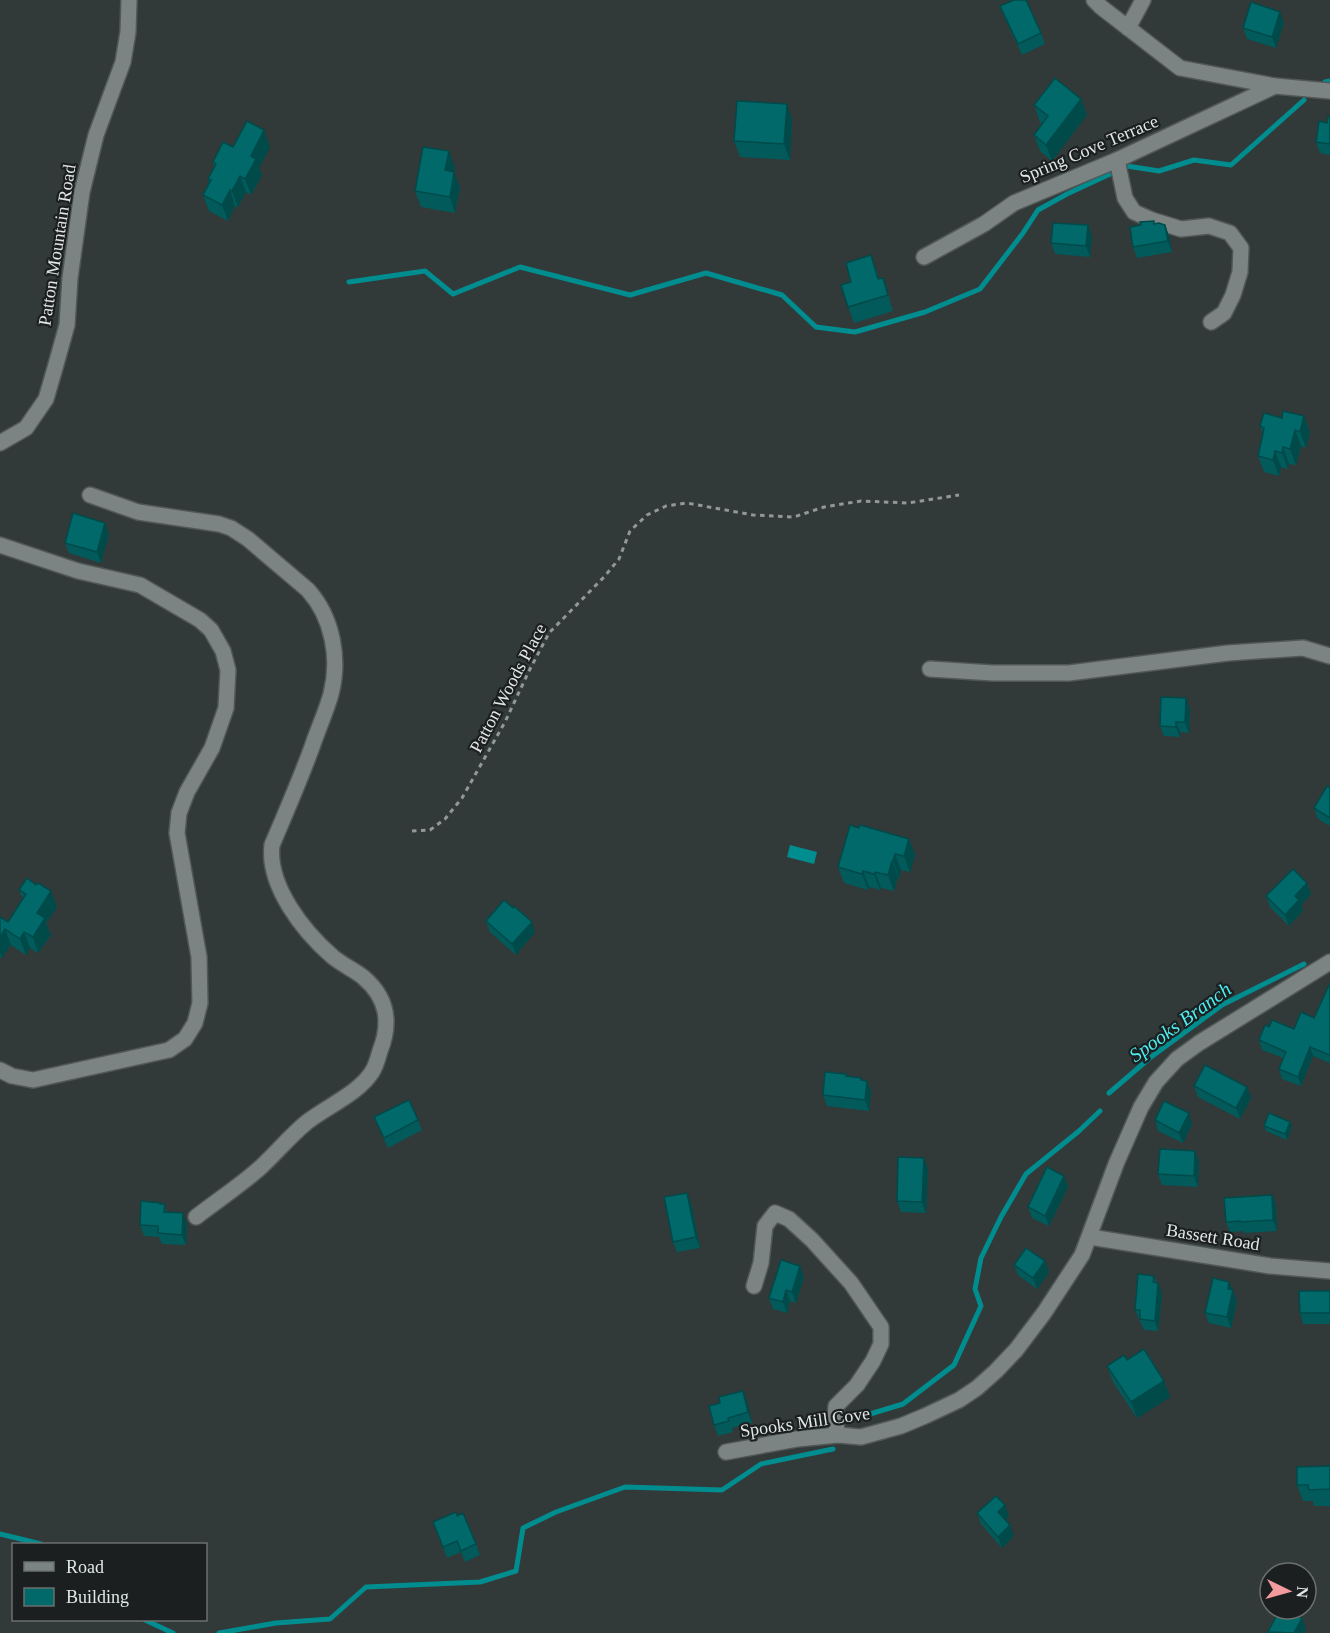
<svg xmlns="http://www.w3.org/2000/svg" width="1330" height="1633" viewBox="0 0 1330 1633" font-family="'Times New Roman',serif">
	<rect width="100%" height="100%" fill="#323939"/>
	<path fill="#008d8f" d="M790,845l27,7 -3,12 -27,-7z"/>
	<g fill="none" stroke-linecap="round" stroke-linejoin="round">
		<g stroke="#008d8f" stroke-width="5">
			<path d="M1325,82l5,-1"/>
			<path d="M1127,166l32,5 35,-11 37,5 73,-65"/>
			<path d="M349,282l76,-11 28,23 67,-27 110,28 76,-22 76,22 34,32 39,5 70,-20 55,-23 43,-56 15,-23 29,-16 43,-20"/>
			<path d="M1109,1093l42,-36 71,-52 82,-41"/>
			<path d="M870,1414l33,-10 51,-39 27,-59 -6,-17 6,-31 20,-41 25,-43 53,-43 21,-20"/>
			<path d="M0,1534l41,10"/>
			<path d="M145,1620l28,13"/>
			<path d="M219,1633l57,-10 54,-4 36,-32 114,-5 36,-11 7,-43 33,-16 69,-25 97,3 39,-26 72,-15"/>
		</g>
		<defs>
			<g id="minor">
				<path d="M1094,0l7,7 79,61 95,18 55,5"/>
				<path d="M1128,28l15,-28"/>
				<path d="M1117,160l8,38 9,14 18,8 29,9 28,-3 21,7 11,15 -1,24 -7,23 -9,18 -13,9"/>
				<path d="M924,257l60,-33 30,-21 103,-43 158,-74"/>
				<path d="M0,443l26,-15 20,-29 9,-31 12,-43 3,-47 12,-86 14,-57 27,-73 5,-30 1,-32"/>
				<path d="M90,495l48,17 81,12 12,4 17,11 60,51c25,28 32,69 23,104 -5,18 -13,35 -19,53 -12,33 -26,65 -40,98 -5,41 32,87 61,112 10,8 21,13 30,20 25,21 28,46 17,74 -2,7 -4,15 -8,21 -13,21 -46,35 -65,50 -17,14 -30,30 -46,45 -20,18 -43,33 -65,50"/>
				<path d="M0,545l78,26 62,14 60,35 11,10 12,21 5,19 -2,38 -14,40 -25,44 -8,21 -2,20 22,124 1,46 -5,20 -10,16 -16,11 -136,30 -21,-4 -12,-6"/>
				<path d="M930,669l63,4h76l159,-20 75,-5 27,8"/>
				<path d="M1090,1237l180,29 60,5"/>
				<path d="M754,1286l7,-23 4,-37 10,-13 14,6 23,21 39,43 30,44v17l-8,17 -16,24 -21,21 -1,13 3,16"/>
				<path d="M726,1452l71,-13 41,-4 23,2 40,-11 24,-10 34,-16 18,-12 19,-17 20,-21 28,-37 38,-58 34,-91 25,-57 15,-25 21,-23 22,-16 131,-81"/>
			</g>
		</defs>
		<use href="#minor" stroke="#515757" stroke-width="18"/>
		<path stroke="#929898" stroke-width="3" stroke-dasharray="4.5 4.5" stroke-linecap="butt" d="M412,831l18,-1 15,-11 17,-21 43,-76 24,-51 20,-38 55,-56 15,-18 11,-28 17,-16 19,-9 21,-3 66,12 41,2 30,-10 37,-6 47,2 51,-8"/>
		<use href="#minor" stroke="#7b8383" stroke-width="15"/>
	</g>
	<g fill="#025a5b">
		<path d="M1000,6l41,27 4,11 -23,11 -18,-38z"/>
		<path d="M1284,23l-8,25 -29,-9 -4,-11z"/>
		<path d="M1081,99l6,16 -35,46 -12,-10 -6,-16 8,-12 -2,-1 -6,-17z"/>
		<path d="M787,104l5,16 -2,40 -50,-3 -6,-16z"/>
		<path d="M1330,117v38l-10,-2 -4,-11z"/>
		<path d="M233,147h37l-11,21 3,7 -11,20 -5,-3 -8,15 -3,-1 -7,15 -19,-10 -6,-16 6,-13 -1,-3 6,-12 -1,-5z"/>
		<path d="M455,167l-1,5 6,16 -5,25 -34,-6 -6,-16z"/>
		<path d="M1154,224l11,1 4,11 3,16 -35,6 -4,-11z"/>
		<path d="M1092,236l-2,21 -35,-3 -4,-11z"/>
		<path d="M877,271l2,8 4,-1 10,33 -39,12 -6,-16 3,-25z"/>
		<path d="M1304,416l6,16 -4,16 -5,-2 -5,19 -7,-1 -1,5 -7,-2 -2,9 -15,-4 -6,-16 5,-22 -3,-8 22,-8z"/>
		<path d="M109,534l-8,29 -32,-10 -4,-10z"/>
		<path d="M1190,709l-1,24 -9,-1v5l-16,-1 -4,-10z"/>
		<path d="M1330,788v38l-12,-7 -4,-11z"/>
		<path d="M859,828l50,11 6,16 -5,17 -9,-2 -2,8 -1,-1 -4,14 -13,-3 -1,2 -11,-3 -1,3 -24,-7 -6,-16z"/>
		<path d="M1307,883l4,11 -10,11 2,6 -14,15 -19,-19 -4,-11z"/>
		<path d="M19,890l38,17 -11,16 5,12 -13,18 -8,-5 -4,7 -15,-10 -9,13 -2,-1v-40l8,5 15,-23z"/>
		<path d="M486,921l49,11 -19,23 -26,-23z"/>
		<path d="M1330,983v80l-17,-7 -12,30 -19,-7 -3,-10 4,-11 -21,-8 -3,-10 35,-11 20,-11z"/>
		<path d="M846,1074l1,3 15,3 9,11 -2,20 -42,-5 -4,-11z"/>
		<path d="M1194,1086l57,12 -11,21 -42,-22z"/>
		<path d="M374,1117l44,3 4,10 -34,18z"/>
		<path d="M1155,1120l37,4 -9,19 -25,-12z"/>
		<path d="M1264,1126l28,1 -5,13 -21,-9z"/>
		<path d="M1195,1151l4,11 -1,25 -36,-2 -4,-11z"/>
		<path d="M928,1169l-2,44 -25,-1 -4,-11z"/>
		<path d="M1064,1176l4,11 -19,39 -17,-8 -4,-11z"/>
		<path d="M687,1193l4,10 9,45 -23,4 -4,-10z"/>
		<path d="M1272,1195l4,10 1,26 -33,2 -1,-2 -13,1 -4,-10z"/>
		<path d="M160,1203l8,9 19,12 -1,21 -24,-1 -3,-7 -15,-1 -4,-11z"/>
		<path d="M1014,1265l35,7 -12,17 -19,-14z"/>
		<path d="M1154,1276l8,18 -4,37 -14,-1 -9,-20z"/>
		<path d="M804,1277l-8,26 -6,-2 -3,12 -14,-4 -4,-11z"/>
		<path d="M1229,1282l8,19 -6,27 -22,-5 -4,-10z"/>
		<path d="M1330,1291v33h-27l-3,-11z"/>
		<path d="M1127,1360l43,37 -33,21 -24,-36 -6,-16z"/>
		<path d="M743,1391l9,32 -20,5 1,4 -15,4 -4,-11 6,-22z"/>
		<path d="M1330,1466v40h-16l-1,-5h-10l-6,-16z"/>
		<path d="M977,1513l32,3 -4,4 9,16 -12,12 -21,-24z"/>
		<path d="M457,1516l19,28 4,11 -15,7 -4,-10 -14,6 -14,-36z"/>
	</g>
	<g fill="#014a4a">
		<path d="M1280,12l4,11 -8,25 -4,-11z"/>
		<path d="M1081,99l6,16 -35,46 -6,-16z"/>
		<path d="M787,104l5,16 -2,40 -6,-16z"/>
		<path d="M264,130l6,17 -11,21 3,7 -11,20 -6,-16 6,-23z"/>
		<path d="M449,151l6,16 -4,19 -6,-16z"/>
		<path d="M454,172l6,16 -5,25 -5,-16z"/>
		<path d="M240,176l6,16 -8,15 -6,-16z"/>
		<path d="M230,190l5,16 -7,15 -6,-16z"/>
		<path d="M1088,225l4,11 -2,21 -4,-11z"/>
		<path d="M1165,225l4,11 3,16 -4,-11z"/>
		<path d="M1304,416l6,16 -4,16 -6,-16z"/>
		<path d="M1295,430l6,16 -5,19 -6,-16z"/>
		<path d="M1283,447l6,17 -1,5 -6,-16z"/>
		<path d="M1275,451l6,16 -2,9 -6,-16z"/>
		<path d="M105,523l4,11 -8,29 -4,-11z"/>
		<path d="M1186,698l4,11 -1,24 -4,-11z"/>
		<path d="M1176,722l4,10v5l-4,-10z"/>
		<path d="M909,839l6,16 -5,17 -6,-16z"/>
		<path d="M895,854l6,16 -2,8 -6,-17z"/>
		<path d="M892,861l6,16 -4,14 -6,-16z"/>
		<path d="M863,871l6,16 -1,3 -6,-16z"/>
		<path d="M875,872l6,16 -1,2 -6,-16z"/>
		<path d="M1307,883l4,11 -10,11 2,6 -14,15 -4,-11 10,-19z"/>
		<path d="M51,891l6,16 -11,16 5,12 -13,18 -5,-16 4,-24z"/>
		<path d="M532,922l3,10 -19,23 -4,-11z"/>
		<path d="M5,929l6,16 -9,13 -2,-5v-16z"/>
		<path d="M24,932l6,16 -4,7 -6,-16z"/>
		<path d="M1310,1047l3,9 -12,30 -3,-9z"/>
		<path d="M867,1081l4,10 -2,20 -4,-11z"/>
		<path d="M1247,1087l4,11 -11,21 -4,-11z"/>
		<path d="M1189,1113l3,11 -9,19 -4,-10z"/>
		<path d="M1290,1122l2,5 -5,13 -2,-6z"/>
		<path d="M1195,1151l4,11 -1,25 -4,-11z"/>
		<path d="M924,1158l4,11 -2,44 -4,-11z"/>
		<path d="M1064,1176l4,11 -19,39 -4,-10z"/>
		<path d="M687,1193l4,10 9,45 -4,-11z"/>
		<path d="M1272,1195l4,10 1,26 -4,-11z"/>
		<path d="M183,1213l4,11 -1,21 -4,-10z"/>
		<path d="M1045,1261l4,11 -12,17 -4,-11z"/>
		<path d="M800,1266l4,11 -8,26 -4,-11z"/>
		<path d="M1229,1282l8,19 -6,27 -4,-11 1,-28z"/>
		<path d="M1158,1283l4,11 -4,37 -3,-10z"/>
		<path d="M786,1290l4,11 -3,12 -4,-11z"/>
		<path d="M1164,1381l6,16 -33,21 -6,-16z"/>
		<path d="M743,1391l4,10 5,22 -4,-11z"/>
		<path d="M1005,1505l4,11 -7,7 -4,-11z"/>
		<path d="M1010,1525l4,11 -12,12 -4,-11z"/>
		<path d="M1302,1618l4,11 -2,4h-10z"/>
	</g>
	<g fill="#02696a" stroke="#014a4a" stroke-width="1.5">
		<path d="M1014,0h12l15,33 -23,11 -18,-38z"/>
		<path d="M1251,2l29,10 -8,25 -29,-9z"/>
		<path d="M1055,78l26,21 -35,46 -12,-10 14,-19 -14,-11z"/>
		<path d="M737,101l50,3 -3,40 -50,-3z"/>
		<path d="M1328,116l2,1v27l-14,-2 3,-21 8,2z"/>
		<path d="M247,121l17,9 -13,26 5,3 -11,20 -5,-3 -8,15 -2,-1 -8,15 -19,-10 8,-15 -3,-1 8,-15 -3,-2 10,-20 10,5z"/>
		<path d="M423,147l26,4 -4,19 9,2 -4,25 -35,-6z"/>
		<path d="M1154,221v3l5,-1 6,2 3,16 -35,6 -3,-20 11,-2 -1,-3z"/>
		<path d="M1053,223l35,2 -2,21 -35,-3z"/>
		<path d="M871,255l7,24 5,-1 5,17 -40,12 -7,-22 10,-3 -5,-19z"/>
		<path d="M1283,411l21,5 -4,16 -5,-2 -5,19 -7,-2 -1,6 -7,-2 -2,9 -15,-4 4,-18 2,-10 -4,-2 4,-13 18,5z"/>
		<path d="M73,513l32,10 -8,29 -32,-9z"/>
		<path d="M1161,697l25,1 -1,24h-9v5l-16,-1z"/>
		<path d="M1327,786l3,2v30l-16,-10z"/>
		<path d="M850,825l9,3 1,-3 49,14 -5,17 -9,-2 -2,7h-1l-4,14 -13,-3 -1,2 -11,-3 -1,3 -24,-7z"/>
		<path d="M1293,869l14,14 -12,13 4,4 -14,15 -19,-19z"/>
		<path d="M27,878l9,7 2,-2 13,8 -14,22 8,5 -12,19 -9,-5 -4,7 -15,-10 -5,8v-20l8,5 18,-28 -7,-4z"/>
		<path d="M504,900l9,8 1,-2 18,16 -20,22 -26,-23z"/>
		<path d="M1330,983v72l-20,-8 -12,30 -19,-8 7,-17 -27,-12 6,-15 4,2 3,-7 22,9 7,-17 13,6z"/>
		<path d="M1205,1065l42,22 -11,21 -42,-22z"/>
		<path d="M825,1072l21,2v2l15,2v2l6,1 -2,19 -42,-5z"/>
		<path d="M409,1100l9,20 -34,18 -10,-21z"/>
		<path d="M1164,1101l25,12 -10,20 -24,-13z"/>
		<path d="M1269,1113l21,9 -5,12 -21,-8z"/>
		<path d="M1160,1149l35,2 -1,25 -36,-2z"/>
		<path d="M898,1157l26,1 -2,44 -25,-1z"/>
		<path d="M1047,1167l17,9 -19,40 -17,-9z"/>
		<path d="M687,1193l9,44 -23,5 -9,-45z"/>
		<path d="M1272,1195l1,25 -33,2v-1l-14,1 -2,-24z"/>
		<path d="M141,1201l19,2v1h5l-1,8 19,1 -1,22 -24,-2v-7l-18,-1z"/>
		<path d="M1026,1248l19,13 -12,17 -19,-13z"/>
		<path d="M781,1260l19,6 -8,26 -6,-2 -3,12 -14,-4z"/>
		<path d="M1138,1274l16,2 -1,6 5,1 -3,38 -15,-2v-9h-5z"/>
		<path d="M1213,1278l16,4 -1,7 5,1 -6,27 -22,-4z"/>
		<path d="M1299,1291h31v22h-30z"/>
		<path d="M1144,1349l20,32 -33,21 -24,-36 17,-11 3,5z"/>
		<path d="M743,1391l5,21 -20,6 1,3 -15,4 -5,-19 11,-3 -1,-6z"/>
		<path d="M1330,1466v23l-21,1 -1,-5h-11v-18z"/>
		<path d="M996,1496l9,9 -7,7 12,13 -12,12 -21,-24z"/>
		<path d="M456,1512l1,4 6,-3 13,31 -15,7 -4,-10 -14,6 -10,-25z"/>
		<path d="M1280,1609h3l19,9 -8,15 -26,-1z"/>
	</g>
	<g text-anchor="middle" dominant-baseline="central" stroke-width="4.5" stroke-linejoin="round" paint-order="stroke">
		<g font-size="18" fill="#e1e6e6" stroke="#1c1f1f">
			<text transform="translate(1089 149) rotate(-23)">Spring Cove Terrace</text>
			<text transform="translate(57 245) rotate(-81)">Patton Mountain Road</text>
			<text transform="translate(508 688) rotate(-62)">Patton Woods Place</text>
			<text transform="translate(1213 1237) rotate(9)">Bassett Road</text>
			<text transform="translate(805 1422) rotate(-8)">Spooks Mill Cove</text>
		</g>
		<g font-size="20" font-style="italic" fill="#4dedf0" stroke="#1c1f1f">
			<text transform="translate(1180 1022) rotate(-36)">Spooks Branch</text>
		</g>
	</g>
	<rect x="12" y="1543" width="195" height="78" fill="#1c1f1f" stroke="#6b6f6f" stroke-width="1.5"/>
	<rect x="24" y="1562" width="30" height="9" fill="#7b8383" stroke="#6b6f6f" stroke-width="1.5"/>
	<text x="66" y="1573" font-size="18" fill="#e1e6e6">Road</text>
	<rect x="24" y="1588" width="30" height="18" fill="#02696a" stroke="#6b6f6f" stroke-width="1.5"/>
	<text x="66" y="1603" font-size="18" fill="#e1e6e6">Building</text>
	<g transform="translate(1288 1591) rotate(95)"><circle r="28" fill="#1c1f1f" stroke="#6b6f6f" stroke-width="1.5"/>
	<path d="M0-4.5L10 22L0 15L-10 22Z" fill="#f49b9f"/>
	<text y="-9" font-size="16" font-weight="bold" text-anchor="middle" fill="#e1e6e6">N</text>
	</g>
</svg>
